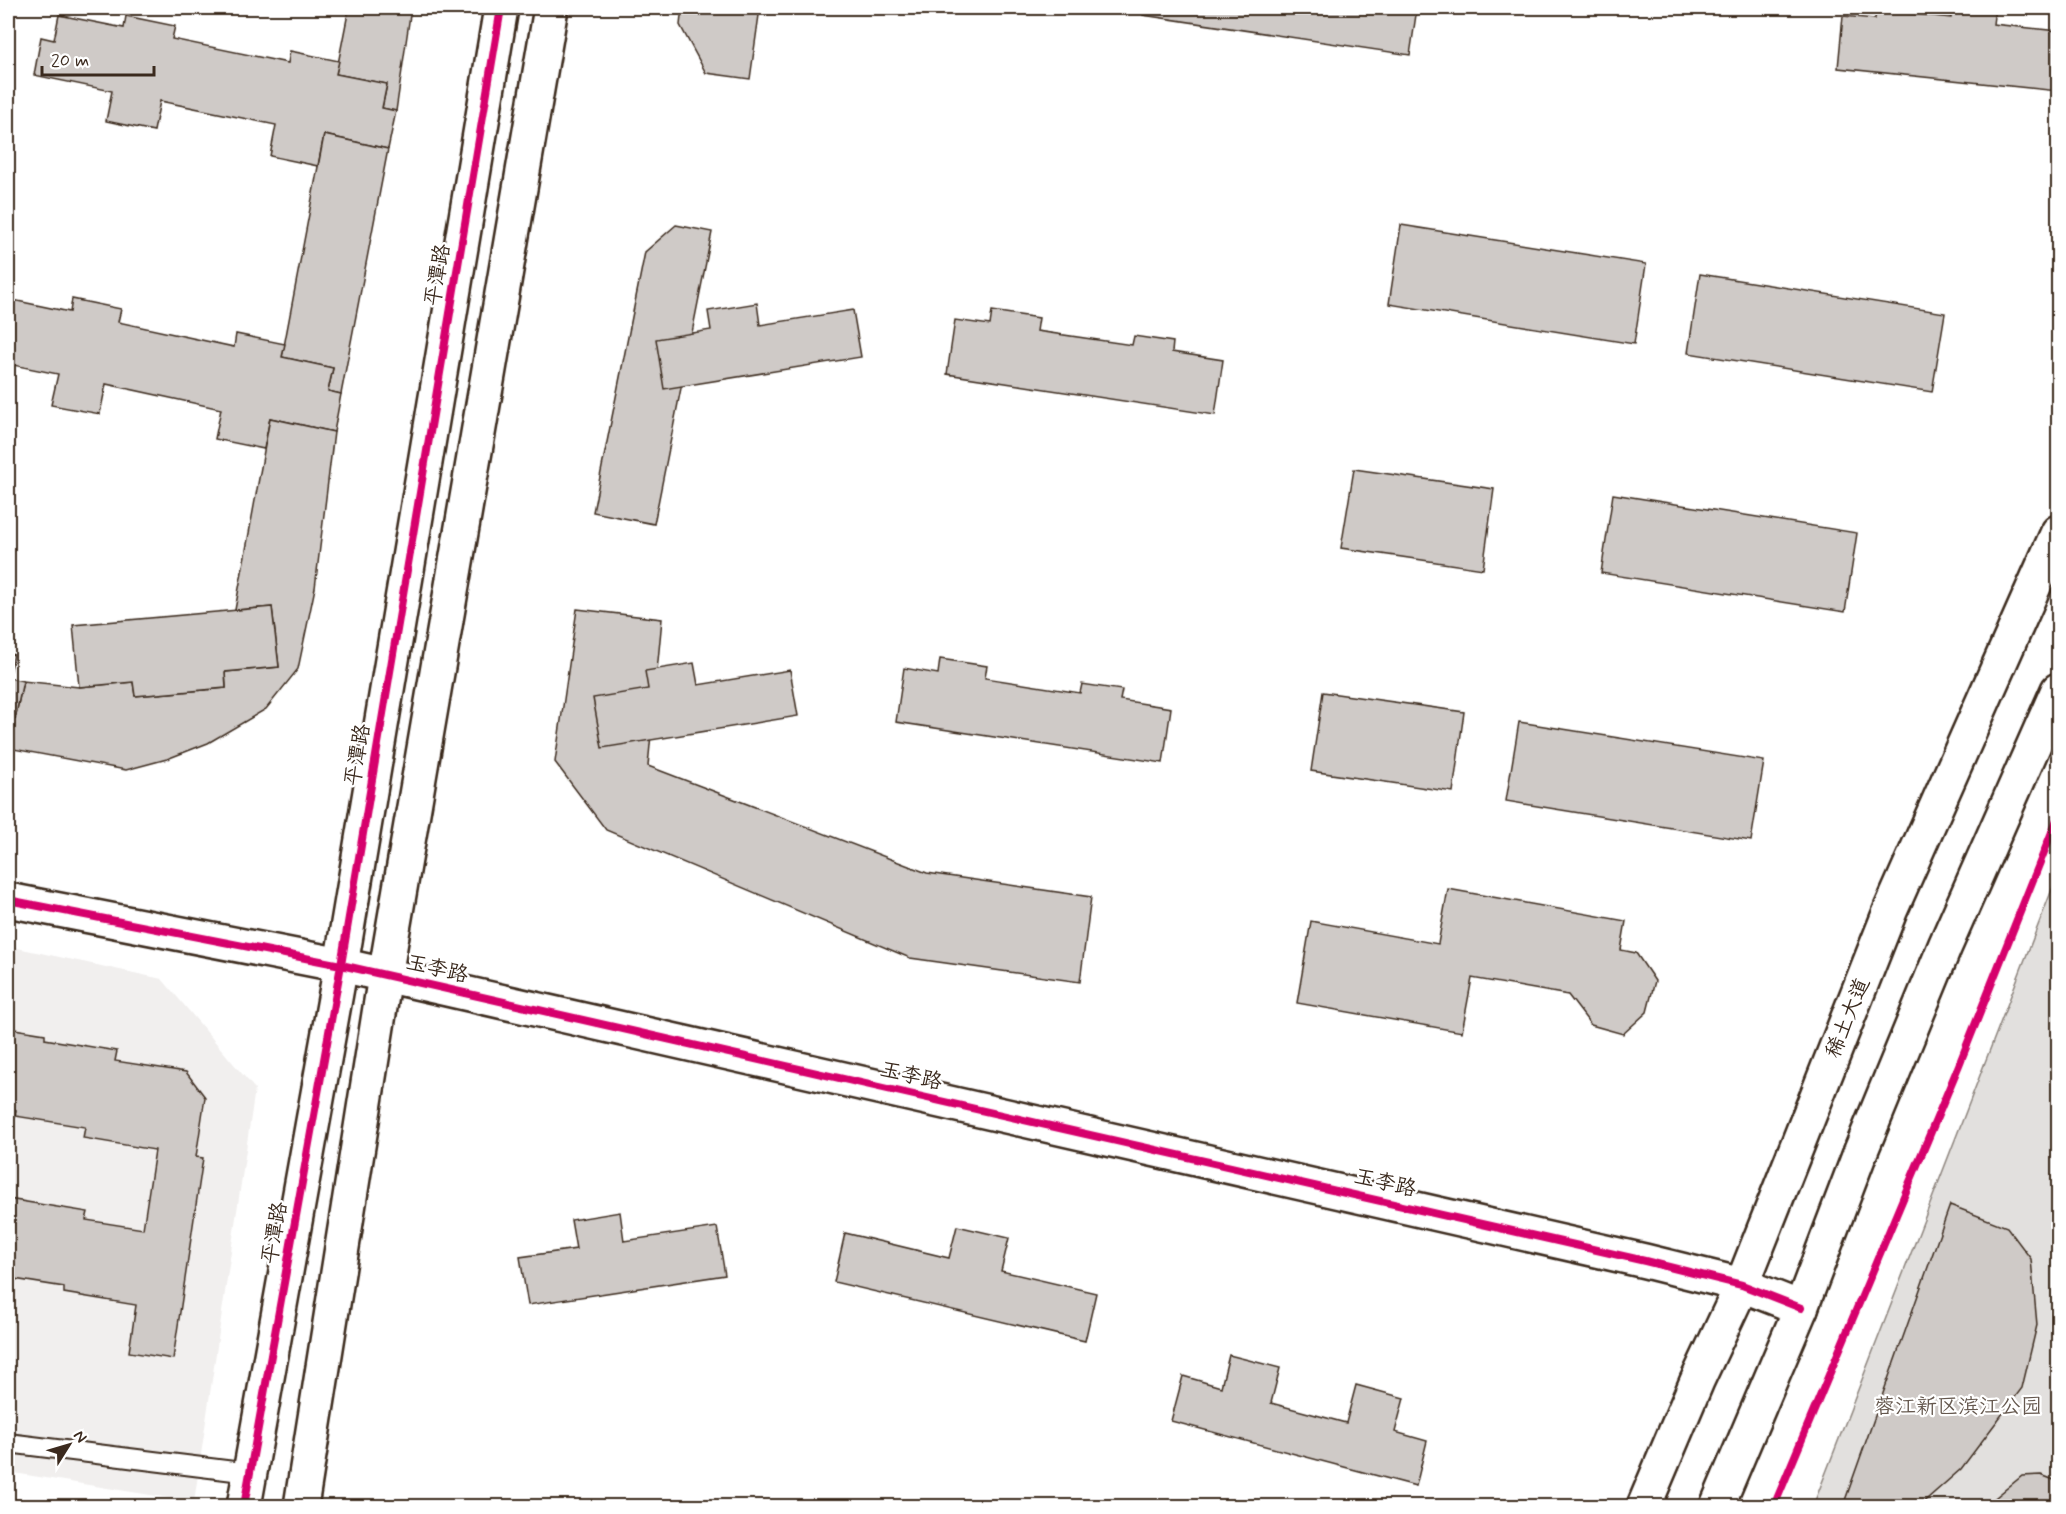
<svg xmlns="http://www.w3.org/2000/svg" width="2066" height="1514" viewBox="0 0 2066 1514" font-family="Mynerve,'LXGW WenKai TC',sans-serif">
	<rect width="100%" height="100%" fill="#fff"/>
	<filter id="ink" filterUnits="userSpaceOnUse"><feTurbulence type="fractalNoise" baseFrequency=".0167" numOctaves="2"/><feDisplacementMap in="SourceGraphic" scale="12" xChannelSelector="R" yChannelSelector="G"/><feConvolveMatrix kernelMatrix="1 2 1 2 8 2 1 2 1" color-interpolation-filters="sRGB"/></filter>
	<g filter="url(#ink)">
		<path fill="#f1efee" d="M8,946l154,33 93,110 -61,413 -186,-30z"/>
		<path fill="#e2e0de" stroke="#8e857e" stroke-width="1.5" d="M2058,874v632h-245z"/>
		<g fill="#cfcac7" stroke="#3b2a1e" stroke-width="1.5">
			<path d="M349,8h62l-15,103 -14,-3 5,-24 -51,-10z"/>
			<path d="M682,8h78l-10,71 -44,-6 -26,-48z"/>
			<path d="M1144,8h273l-7,47 -267,-40z"/>
			<path d="M1952,8h43l-2,16 65,7v60l-220,-23 5,-52 32,3 1,-9 75,8z"/>
			<path d="M59,15l65,13 2,-12 49,10 -3,13 116,24 2,-12 49,10 -3,13 51,10 -5,24 14,3 -8,38 -64,-14 -6,31 -48,-10 6,-31 -116,-24 -6,30 -48,-10 6,-30 -78,-16 7,-38 13,3z"/>
			<path d="M324,135l64,14 -47,245 -13,-3 5,-23 -51,-11z"/>
			<path d="M676,225l36,7 -58,292 -61,-12 52,-260z"/>
			<path d="M1401,225l245,39 -12,80 -245,-40z"/>
			<path d="M1700,274l245,39 -13,79 -244,-39z"/>
			<path d="M8,299l62,13 2,-13 49,10 -3,13 116,25 2,-13 49,10 -3,13 51,11 -5,23 13,3 -7,38 -64,-14 -6,31 -49,-10 6,-30 -115,-25 -6,30 -49,-9 7,-31 -50,-10z"/>
			<path d="M757,303l3,22 93,-15 8,47 -197,32 -8,-50 55,-9 -3,-19z"/>
			<path d="M992,311l47,7 -2,13 95,14 2,-9 39,6 -1,10 51,8 -8,55 -268,-41 8,-54 35,5z"/>
			<path d="M270,418l64,14 -19,156 -17,81 -32,40 -58,34 -41,16 -41,11 -118,-22v-31l7,2 8,-38 56,6 54,-5 2,14 91,-8 -1,-16 54,-5 -7,-60 -37,3z"/>
			<path d="M1354,469l140,20 -11,80 -142,-21z"/>
			<path d="M1613,494l244,39 -12,79 -244,-39z"/>
			<path d="M272,607l7,60 -54,5 1,16 -91,8 -2,-14 -54,5 -6,-62z"/>
			<path d="M577,609l85,10 -14,147 279,107 164,24 -11,85 -170,-24 -304,-128 -51,-68z"/>
			<path d="M8,653l6,2 -5,23 14,3 -8,38 -7,-2z"/>
			<path d="M940,659l47,7 -2,12 95,15 2,-9 40,6 -2,10 51,8 -8,55 -267,-41 8,-54 34,6z"/>
			<path d="M694,663l4,22 92,-15 8,46 -196,32 -9,-50 55,-9 -3,-18z"/>
			<path d="M1323,692l141,20 -11,80 -142,-21z"/>
			<path d="M1519,722l245,39 -13,80 -245,-40z"/>
			<path d="M1448,889l178,32 -5,29 15,3 19,28 -8,31 -24,22 -32,-9 -23,-30 -96,-17 -10,54 -165,-29 14,-82 127,23z"/>
			<path d="M8,1028l37,6v5l72,12 -2,10 71,11 19,25 -9,60 7,1 -30,201 -44,-7 7,-47 -72,-12v-6l-56,-9v-79l80,13 -2,8 57,9 12,-79 -72,-12 2,-11 -70,-11 1,-6 -8,-2z"/>
			<path d="M1950,1205l57,22 24,32 6,66 -15,63 -61,81 -42,37h-76z"/>
			<path d="M620,1212l4,29 93,-14 8,48 -197,30 -8,-48 56,-8 -5,-29z"/>
			<path d="M957,1226l52,12 -8,33 95,22 -11,48 -251,-59 11,-49 104,25z"/>
			<path d="M1229,1355l51,13 -9,35 75,20 10,-38 48,13 -9,34 32,9 -11,45 -245,-65 12,-45 38,11z"/>
			<path d="M2041,1475l13,5 4,5v21h-73l37,-30z"/>
		</g>
		<g fill="none" stroke-linecap="round" stroke-linejoin="round">
			<defs>
				<path id="lane" d="M8,1443l242,30"/>
				<g id="secondary">
					<path d="M8,900l333,65 1304,296 97,24 59,23"/>
					<path d="M244,1506l97,-541 160,-957"/>
					<path d="M301,1506l84,-530 166,-968"/>
					<path d="M1644,1506l53,-125 45,-96 149,-376 167,-377"/>
					<path d="M1717,1506l84,-198 59,-155 85,-207 113,-256"/>
				</g>
			</defs>
			<use href="#lane" stroke="#3b2a1e" stroke-width="22"/>
			<use href="#secondary" stroke="#3b2a1e" stroke-width="38"/>
			<use href="#lane" stroke="#fff" stroke-width="18"/>
			<use href="#secondary" stroke="#fff" stroke-width="33"/>
			<defs>
				<g id="cycleway">
					<path d="M8,900l333,65 1304,296 97,24 59,23"/>
					<path d="M244,1506l97,-541 160,-957"/>
					<path d="M1774,1506l185,-441 99,-248"/>
				</g>
			</defs>
			<use href="#cycleway" stroke="#fff" stroke-width="11"/>
			<use href="#cycleway" stroke="#d6006c" stroke-width="8"/>
		</g>
	</g>
	<g text-anchor="middle" dominant-baseline="central" stroke-width="4.5" stroke-linejoin="round" paint-order="stroke">
		<g font-size="21" fill="#3b2a1e" stroke="#fff">
			<text transform="translate(438 275) rotate(-80)">平潭路</text>
			<text transform="translate(358 755) rotate(-80)">平潭路</text>
			<text transform="translate(437 969) rotate(13)">玉李路</text>
			<text transform="translate(1848 1018) rotate(-68)">稀土大道</text>
			<text transform="translate(911 1076) rotate(13)">玉李路</text>
			<text transform="translate(1385 1183) rotate(13)">玉李路</text>
			<text transform="translate(275 1233) rotate(-80)">平潭路</text>
		</g>
		<g font-size="21" fill="#65584e" stroke="#fff">
			<text x="1958" y="1407">蓉江新区滨江公园</text>
		</g>
	</g>
	<rect width="2066" height="1514" fill="none" stroke="#fff" stroke-width="30"/>
	<rect x="15" y="15" width="2036" height="1484" fill="none" stroke="#3b2a1e" stroke-width="2" filter="url(#ink)"/>
	<g transform="translate(69 1445) rotate(53)" stroke="#ffffff" stroke-width="4.5" paint-order="stroke">
	<path d="M0-4.5L10 22L0 15L-10 22Z" fill="#3b2a1e"/>
	<text y="-9" font-size="16" font-weight="bold" text-anchor="middle" fill="#3b2a1e">N</text>
	</g>
	<path d="M42 66v9h112v-9" fill="none" stroke="#3b2a1e" stroke-width="3"/>
	<text x="51" y="66" font-size="18" fill="#3b2a1e" stroke="#ffffff" stroke-width="4.5" paint-order="stroke">20 m</text>
</svg>
